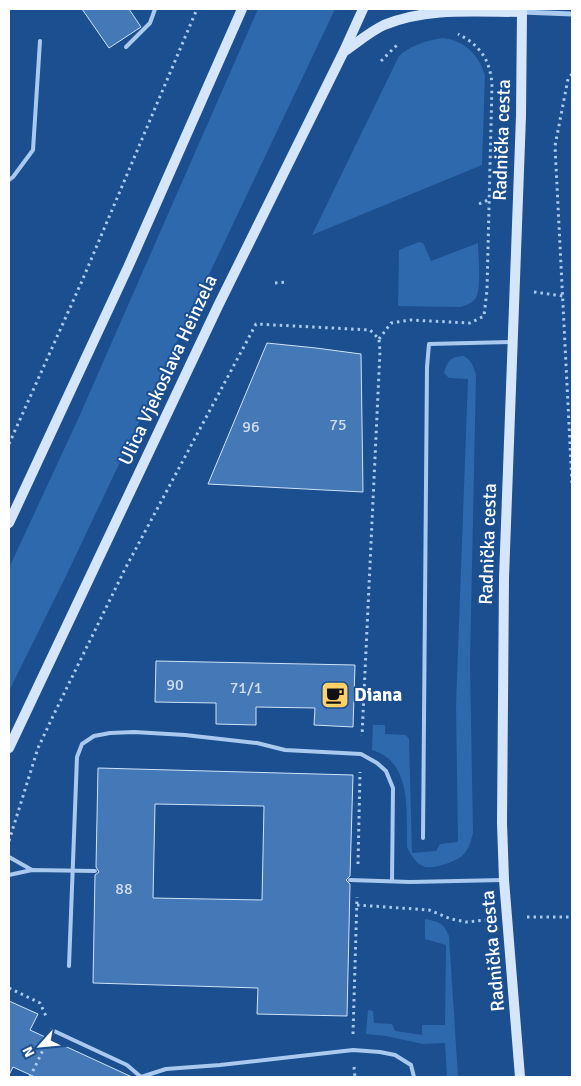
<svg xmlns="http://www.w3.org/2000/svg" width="581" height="1086" viewBox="0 0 581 1086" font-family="Signika,sans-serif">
	<rect width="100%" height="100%" fill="#1b4f8f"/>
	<g fill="#2e69ad">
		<path d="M258,9h77l-270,569 -56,113v-123l70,-151z"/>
		<path d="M442,38c22,2 36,16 43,37l-3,90 -170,70 87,-179c12,-11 27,-15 43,-18z"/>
		<path d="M419,242l4,1 8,18 47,-18c0,12 4,48 -3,56 -3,4 -9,6 -14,8l-63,-1 1,-56z"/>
		<path d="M464,356c7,4 10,11 12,19l-6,288 3,170c-2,8 -4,16 -10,22 -7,7 -29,14 -38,12 -9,-3 -14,-12 -18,-20 -1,-34 6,-85 -35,-97l1,-25h12v9l21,1 3,4 3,114 24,-2 4,-7 18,-2 -2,-137 12,-326 -19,-1 -5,-5c3,-12 7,-17 20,-17z"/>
		<path d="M425,919c14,3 18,3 24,17l9,141h-11l-2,-34 -22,1 -37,-8 -20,-2 2,-24 5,1 1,12 18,1 3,7 27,4v-10h23l1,-80 -21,-6z"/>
	</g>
	<g fill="#4478b7" stroke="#cfe3fa" fill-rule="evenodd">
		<path d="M82,9h47l12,18 -32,21z"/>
		<path d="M267,343l49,5 45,6 2,138 -155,-8z"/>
		<path d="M156,661l199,4 -2,62 -39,-2 1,-17 -59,-1v18l-40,-1v-21l-61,-1z"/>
		<path d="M98,768l255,7 -3,101 -4,4 4,4 -3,132 -90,-2 1,-26 -165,-5 2,-108 4,-3 -3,-5zM155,804l109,2 -2,94 -109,-2z"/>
		<path d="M9,1001l29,13 -8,16 102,47h-97l-22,-10 -4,8z"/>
	</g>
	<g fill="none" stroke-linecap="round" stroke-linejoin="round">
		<g stroke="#a9c9ee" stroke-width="3" stroke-dasharray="2.5 4" stroke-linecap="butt">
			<path d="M381,61l17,-17"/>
			<path d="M572,74l-4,5 -13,67 17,338"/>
			<path d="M479,204l9,-4"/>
			<path d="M275,283l13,-1"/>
			<path d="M534,292l29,4"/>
			<path d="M379,339l12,-16 19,-3 60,3 14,-7 3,-26 5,-206c-2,-24 -12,-39 -34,-50"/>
			<path d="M9,444l73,-163 115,-272"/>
			<path d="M9,841l29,-93 16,-34 71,-145 131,-245 114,6 9,9 1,12 -18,385"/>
			<path d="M358,864l2,-92"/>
			<path d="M357,905l72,5 22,9 15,3 20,-2"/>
			<path d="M527,917h45"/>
			<path d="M9,988l31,15 6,13"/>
			<path d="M353,1034l4,-137"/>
			<path d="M354,1067l1,10"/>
			<path d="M30,1077l15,-31"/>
		</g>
		<g stroke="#a9c9ee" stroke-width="4">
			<path d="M126,47l24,-24 5,-14"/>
			<path d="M9,180l4,-3 20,-27 7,-109"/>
			<path d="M423,838l4,-471 2,-23 82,-2"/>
			<path d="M9,857l23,13"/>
			<path d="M9,875l23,-5 63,1"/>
			<path d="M350,880l60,2 93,-2"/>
			<path d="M69,966l8,-209 5,-13 12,-8 16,-3 24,-1 51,3 72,8 28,7 76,4 16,9 9,8 7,17 -1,93"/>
			<path d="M52,1030l75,35 14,12"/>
			<path d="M141,1077l25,-8 54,-4 133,-15 27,2 15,3 16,10 3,12"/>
		</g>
		<path stroke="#a9c9ee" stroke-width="5" d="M522,12l50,2"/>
		<g stroke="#d6e6fa" stroke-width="10">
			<path d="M345,51c13,-9 26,-20 39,-26 44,-18 92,-13 138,-13"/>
			<path d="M9,523l120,-258 113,-256"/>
			<path d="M9,748l209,-442 126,-255 19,-42"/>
			<path d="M520,1077l-16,-197 -2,-57 2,-245 17,-462 1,-104"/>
		</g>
	</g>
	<defs>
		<symbol id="cafe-square" viewBox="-11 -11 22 22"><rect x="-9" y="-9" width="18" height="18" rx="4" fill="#ffd166" stroke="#1b4f8f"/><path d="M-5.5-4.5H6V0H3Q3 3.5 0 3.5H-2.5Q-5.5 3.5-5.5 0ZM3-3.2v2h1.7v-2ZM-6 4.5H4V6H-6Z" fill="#111"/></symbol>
	</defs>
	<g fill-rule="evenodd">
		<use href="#cafe-square" x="319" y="679" width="32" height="32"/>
	</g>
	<g text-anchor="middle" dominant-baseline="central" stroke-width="4" stroke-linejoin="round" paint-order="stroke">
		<g font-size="16" fill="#d0dded">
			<text x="338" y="425">75</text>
			<text x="251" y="427">96</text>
			<text x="175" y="685">90</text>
			<text x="246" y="688">71/1</text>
			<text x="124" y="889">88</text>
		</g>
		<g font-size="19" fill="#fff" stroke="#1b4f8f">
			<text transform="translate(502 140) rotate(-88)">Radnička cesta</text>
			<text transform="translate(168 370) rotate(-65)">Ulica Vjekoslava Heinzela</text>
			<text transform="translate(488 544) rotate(-88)">Radnička cesta</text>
			<text transform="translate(493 951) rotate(-95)">Radnička cesta</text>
		</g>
		<g font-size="19" font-weight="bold" fill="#fff" stroke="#1b4f8f" text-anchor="start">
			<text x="354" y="695">Diana</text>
		</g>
	</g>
	<rect width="581" height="1086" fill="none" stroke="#ffffff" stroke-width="20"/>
	<g transform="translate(40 1046) rotate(243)" stroke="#1b4f8f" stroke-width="4" paint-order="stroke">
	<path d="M0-4L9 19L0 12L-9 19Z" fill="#ffffff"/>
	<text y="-8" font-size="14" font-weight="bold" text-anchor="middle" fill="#ffffff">N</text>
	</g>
</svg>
